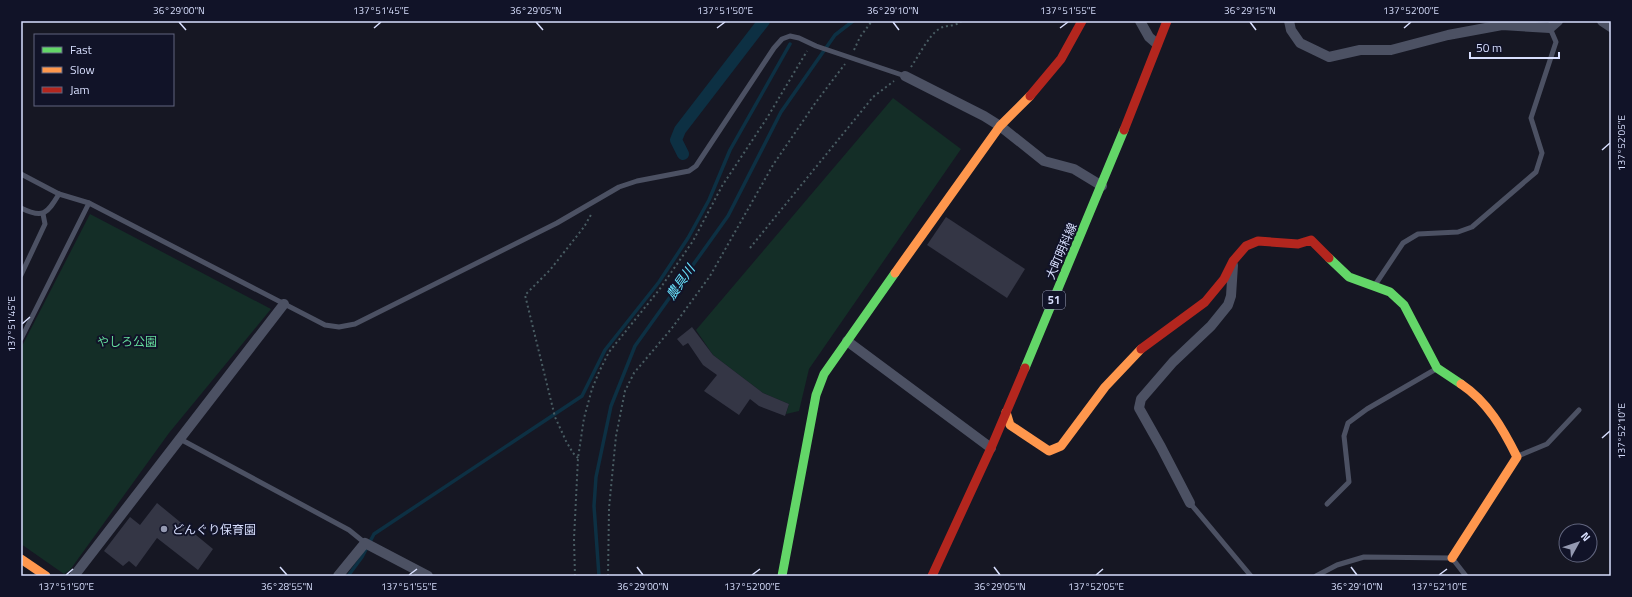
<svg xmlns="http://www.w3.org/2000/svg" width="1632" height="597" viewBox="0 0 1632 597" font-family="'Titillium Web','Noto Sans JP',sans-serif">
	<rect width="100%" height="100%" fill="#161723"/>
	<g fill="#142e27">
		<path d="M893,98l68,51 -152,220 -10,42 -13,3 3,-10 -26,-11 -50,-38 -17,-25z"/>
		<path d="M90,214l181,95 -102,124 -99,137 -6,4 -43,-30v-196z"/>
	</g>
	<g fill="none" stroke-linecap="round" stroke-linejoin="round">
		<g stroke="#0d3043" stroke-width="3.5">
			<path d="M348,576l14,-19 12,-23 208,-138 23,-46 54,-68 29,-44 21,-38 21,-50 60,-106"/>
			<path d="M599,576l-5,-70 2,-29 15,-71 24,-60 93,-130 53,-104 54,-77 18,-14"/>
		</g>
		<path stroke="#0d3043" stroke-width="12" d="M683,154l-7,-14 4,-10 84,-109"/>
	</g>
	<g fill="#343645">
		<path d="M946,217l79,52 -18,29 -80,-53z"/>
		<path d="M692,327l21,28 50,38 26,11 -4,12 -26,-10 -9,-7 -11,16 -35,-24 13,-16 -14,-10 -15,-22 -5,3 -6,-7z"/>
		<path d="M157,503l56,46 -15,21 -41,-32 -21,29 -7,-6 -6,5 -19,-15 26,-34 10,8z"/>
	</g>
	<g fill="none" stroke-linecap="round" stroke-linejoin="round">
		<g stroke="#495d63" stroke-width="2" stroke-dasharray="2 3" stroke-linecap="butt">
			<path d="M854,50l6,-13 12,-16"/>
			<path d="M911,67c7,-10 18,-32 28,-38 7,-5 13,-1 23,-8"/>
			<path d="M750,248l123,-151 21,-16"/>
			<path d="M578,458l-5,-5 -7,-12 -11,-24 -30,-122 25,-25 34,-43 8,-14"/>
			<path d="M575,576l-1,-37 4,-81 6,-40 8,-29 7,-17 10,-20 50,-62 34,-49 29,-55 45,-68 40,-67"/>
			<path d="M608,576l1,-68 7,-72 9,-45 9,-18 38,-45 38,-52 63,-111 43,-63 29,-38"/>
		</g>
		<g stroke="#4c5163" stroke-width="5">
			<path d="M21,174l38,20 30,9 236,122 14,2 16,-3 202,-101 62,-36 18,-6 52,-10 7,-5 78,-118 8,-9 8,-3 9,2 17,8 89,30"/>
			<path d="M21,208c22,11 26,6 38,-14"/>
			<path d="M21,275l24,-51 -2,-10"/>
			<path d="M1375,285l28,-42 15,-9 40,-2 14,-5 64,-55 6,-19 -11,-35 25,-76 -6,-14"/>
			<path d="M21,339l68,-136"/>
			<path d="M180,439l169,91 16,13"/>
			<path d="M1518,456l29,-12 32,-34"/>
			<path d="M1190,503l61,73"/>
			<path d="M1327,504l22,-22 -5,-46 4,-13 19,-14 69,-40"/>
			<path d="M1316,576l21,-11 27,-8 88,1 14,18"/>
		</g>
		<g stroke="#4c5163" stroke-width="10">
			<path d="M1140,21l9,16 8,7"/>
			<path d="M1289,21l2,9 9,13 29,14 31,-7h31l57,-15 54,-10 48,3 8,-7"/>
			<path d="M1602,21l9,6"/>
			<path d="M905,76l79,40 16,10 44,35 30,8 28,17"/>
			<path d="M847,341l144,107"/>
			<path d="M1190,503l-29,-56 -22,-39 2,-9 32,-37 38,-36 17,-21 3,-9 2,-31"/>
			<path d="M74,576l210,-272"/>
			<path d="M338,576l27,-33 63,33"/>
		</g>
		<g stroke="#63d668" stroke-width="9">
			<path d="M1329,258l20,19 41,15 14,13 33,63 24,16"/>
			<path d="M1025,368l99,-238"/>
			<path d="M782,576l34,-181 8,-21 71,-101"/>
		</g>
		<g stroke="#ff974d" stroke-width="9">
			<path d="M895,273l105,-147 30,-30"/>
			<path d="M1006,412l4,13 39,26 12,-5 44,-59 36,-38"/>
			<path d="M1452,558l65,-101c-14,-28 -29,-55 -56,-73"/>
			<path d="M21,559l25,17"/>
		</g>
		<g stroke="#b3261e" stroke-width="9">
			<path d="M1030,96l31,-37 21,-38"/>
			<path d="M1124,130l43,-109"/>
			<path d="M1141,349l64,-47 19,-23 9,-18 13,-15 12,-5 40,3 13,-4 18,18"/>
			<path d="M932,576l59,-128 34,-80"/>
		</g>
	</g>
	<path fill="none" stroke="#d8dffe" stroke-width="1.5" d="M179,22l7,8M536,22l7,8M893,22l6,8M1250,22l6,8M374,28l7,-6M717,28l8,-6M1060,28l8,-6M1404,28l7,-6M1602,150l8,-7M22,324l8,-7M1602,438l8,-7M280,567l7,8M637,567l6,8M994,567l6,8M1351,567l6,8M66,575l7,-6M409,575l8,-6M752,575l8,-6M1096,575l7,-6M1439,575l8,-6"/>
	<circle fill="#9499b1" stroke="#111328" stroke-width="1.5" cx="164" cy="529" r="4"/>
	<g text-anchor="middle" dominant-baseline="central" stroke-width="4" stroke-linejoin="round" paint-order="stroke">
		<rect fill="#111328" stroke="#9ca2be" stroke-width="1" x="1043" y="291" width="22" height="18" rx="3"/>
		<g font-size="11" font-weight="bold" fill="#d8dffe">
			<text x="1054" y="300">51</text>
		</g>
		<g font-size="12" fill="#d8dffe" stroke="#111328">
			<text transform="translate(1061 251) rotate(-67)">大町明科線</text>
		</g>
		<g font-size="12" fill="#65de9d" stroke="#111328">
			<text x="127" y="341">やしろ公園</text>
		</g>
		<g font-size="12" fill="#d8dffe" stroke="#111328" text-anchor="start">
			<text x="172" y="529">どんぐり保育園</text>
		</g>
		<g font-size="13" font-style="italic" fill="#69e2fc" stroke="#111328">
			<text transform="translate(680 282) rotate(-55)">農具川</text>
		</g>
	</g>
	<rect width="1632" height="597" fill="none" stroke="#111328" stroke-width="44"/>
	<rect x="34" y="34" width="140" height="72" fill="#111328" stroke="#61657e"/>
	<rect x="42" y="47" width="20" height="6" fill="#63d668" stroke="#61657e"/>
	<text x="70" y="54" font-size="12" fill="#d8dffe">Fast</text>
	<rect x="42" y="67" width="20" height="6" fill="#ff974d" stroke="#61657e"/>
	<text x="70" y="74" font-size="12" fill="#d8dffe">Slow</text>
	<rect x="42" y="87" width="20" height="6" fill="#b3261e" stroke="#61657e"/>
	<text x="70" y="94" font-size="12" fill="#d8dffe">Jam</text>
	<g transform="translate(1578 543) rotate(50)"><circle r="19" fill="#111328" stroke="#61657e"/>
	<path d="M0-3L7 15L0 10L-7 15Z" fill="#9499b1"/>
	<text y="-6" font-size="11" font-weight="bold" text-anchor="middle" fill="#d8dffe">N</text>
	</g>
	<path d="M1470 52v6h89v-6" fill="none" stroke="#d8dffe" stroke-width="2"/>
	<text x="1476" y="52" font-size="12" fill="#d8dffe" stroke="#111328" stroke-width="3" paint-order="stroke">50 m</text>
	<rect x="22" y="22" width="1588" height="553" fill="none" stroke="#d8dffe" stroke-width="1.5"/>
	<g font-size="10" text-anchor="middle" fill="#d8dffe">
		<text x="179" y="14">36°29'00"N</text>
		<text x="381" y="14">137°51'45"E</text>
		<text x="536" y="14">36°29'05"N</text>
		<text x="725" y="14">137°51'50"E</text>
		<text x="893" y="14">36°29'10"N</text>
		<text x="1068" y="14">137°51'55"E</text>
		<text x="1250" y="14">36°29'15"N</text>
		<text x="1411" y="14">137°52'00"E</text>
		<text transform="translate(1621 143) rotate(-90)" y="4">137°52'05"E</text>
		<text transform="translate(11 324) rotate(-90)" y="4">137°51'45"E</text>
		<text transform="translate(1621 431) rotate(-90)" y="4">137°52'10"E</text>
		<text x="66" y="590">137°51'50"E</text>
		<text x="287" y="590">36°28'55"N</text>
		<text x="409" y="590">137°51'55"E</text>
		<text x="643" y="590">36°29'00"N</text>
		<text x="752" y="590">137°52'00"E</text>
		<text x="1000" y="590">36°29'05"N</text>
		<text x="1096" y="590">137°52'05"E</text>
		<text x="1357" y="590">36°29'10"N</text>
		<text x="1439" y="590">137°52'10"E</text>
	</g>
</svg>
